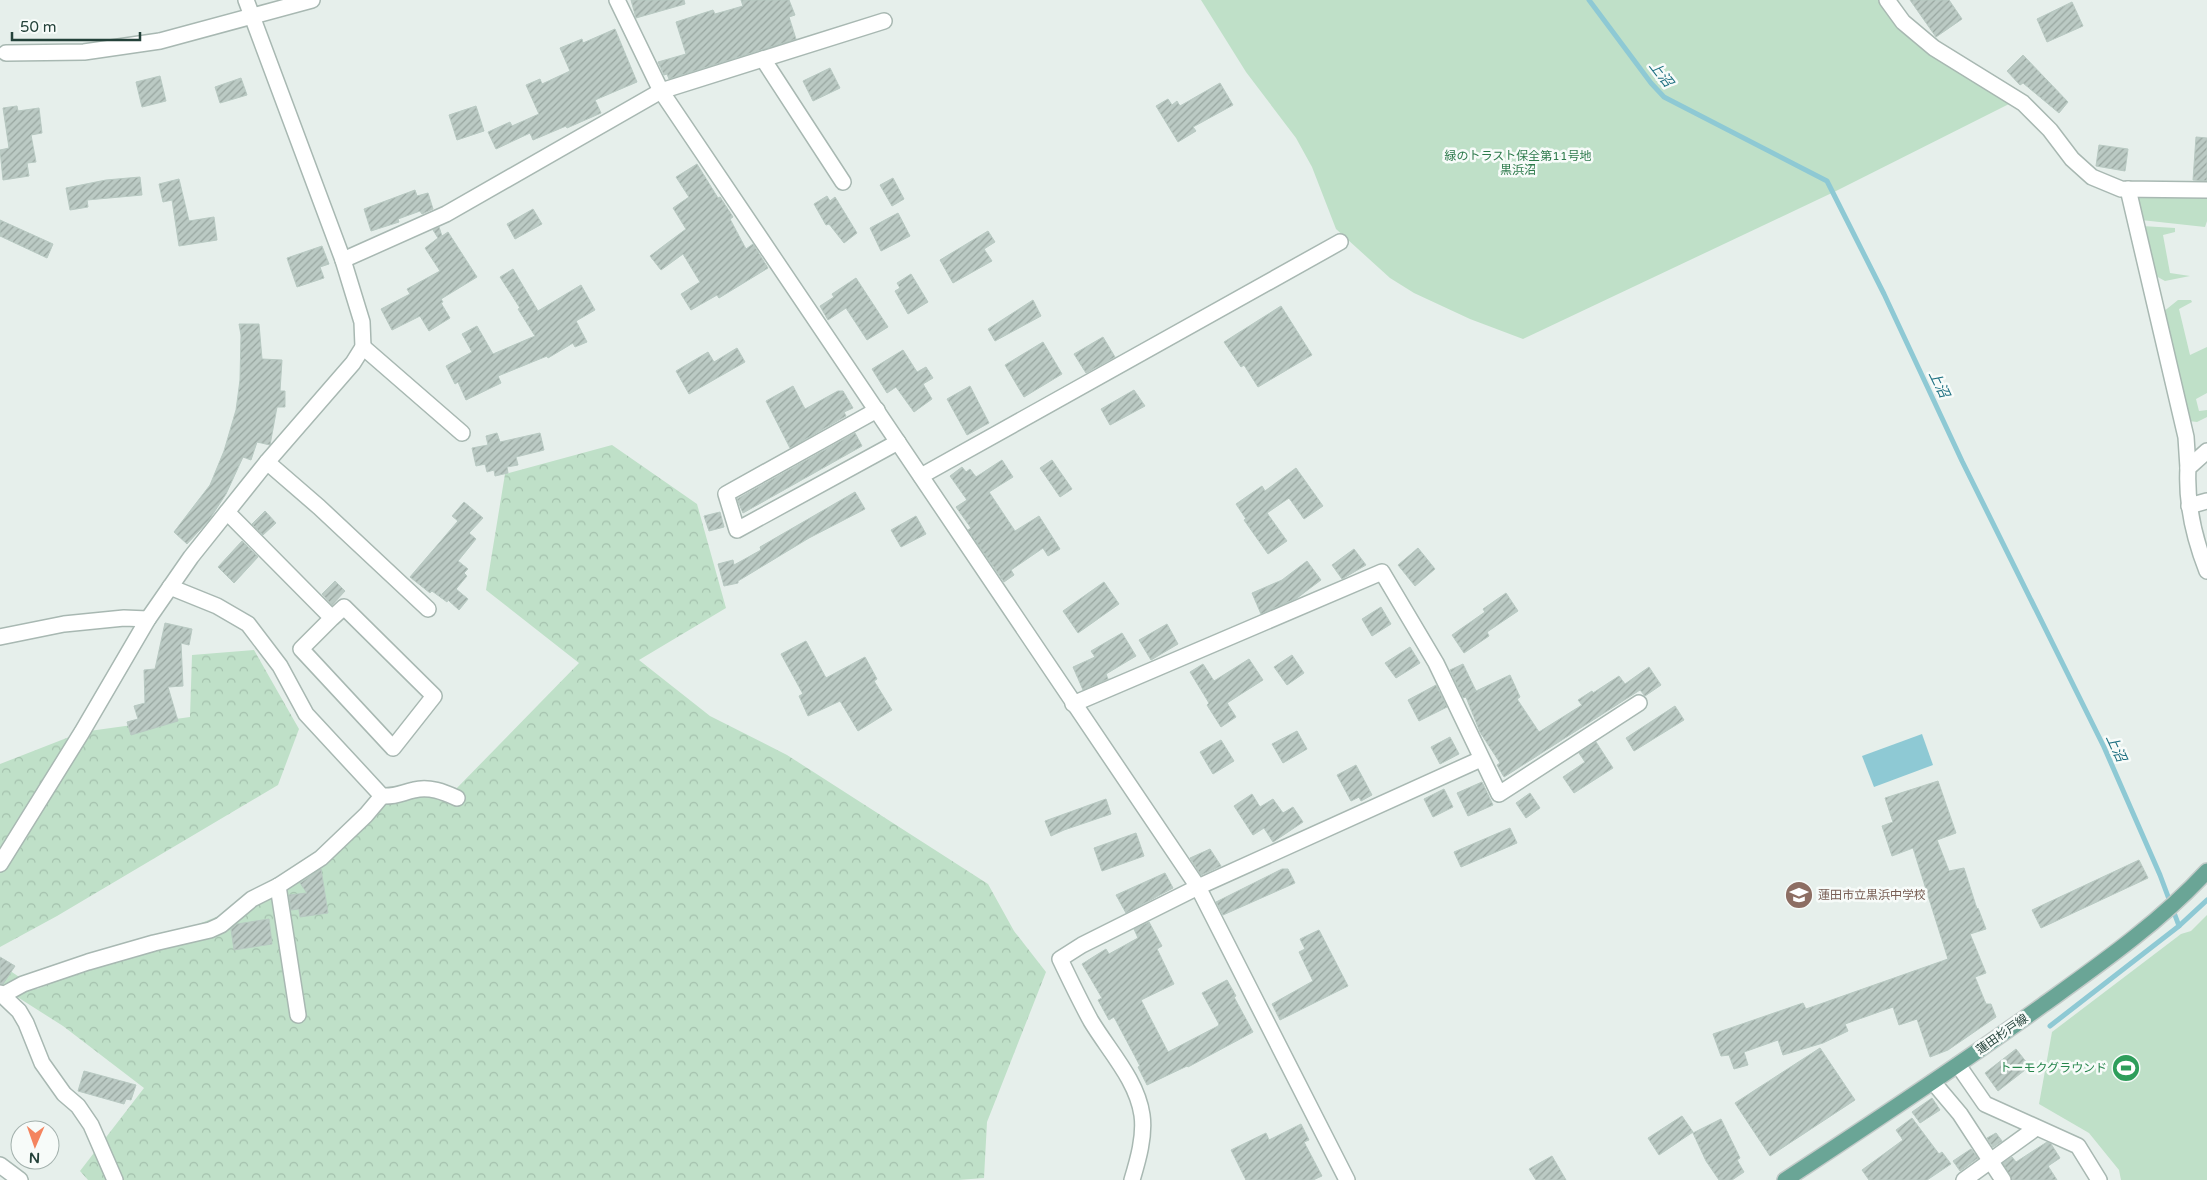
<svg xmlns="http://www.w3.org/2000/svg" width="2207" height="1180" viewBox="0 0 2207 1180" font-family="'Varela Round','Noto Sans JP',sans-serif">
	<defs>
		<pattern id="forest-crowns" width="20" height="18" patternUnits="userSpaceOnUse" patternTransform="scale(1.25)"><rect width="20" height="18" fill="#bfe0c8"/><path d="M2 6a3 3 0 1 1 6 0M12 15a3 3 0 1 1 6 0" fill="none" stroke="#a4c1ad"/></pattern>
		<pattern id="building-hatch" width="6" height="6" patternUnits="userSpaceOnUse" patternTransform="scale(1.25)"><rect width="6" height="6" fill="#bbcac4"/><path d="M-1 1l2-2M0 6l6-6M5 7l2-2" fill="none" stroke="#98a6a0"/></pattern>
	</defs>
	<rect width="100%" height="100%" fill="#e6efeb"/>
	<g fill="#bfe0c8">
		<path d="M1201,0h679l5,8 126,95 -175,88 -313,148 -53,-20 -56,-26 -24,-15 -54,-49 -24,-62 -16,-29 -50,-66z"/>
		<path d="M2141,192l66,2v27l-2,6 -64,-7 -6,-22z"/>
		<path d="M2142,226l33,2v4l-12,3 7,38 20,3 -25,5 -11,-6z"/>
		<path d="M2178,300h13l1,2 -13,7 11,46 17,-8v46l-11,6 3,12 8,-1v7l-10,5 -8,-1 -26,-109z"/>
		<path d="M2207,915v265h-86l-2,-10 -30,-37 -50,-29 13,-72 129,-98 10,-3z"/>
	</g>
	<g fill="url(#forest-crowns)">
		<path d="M612,445l85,59 29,104 -87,52 71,56 77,39 201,129 26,47 32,41 -59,150 -3,56 -26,2h-870l-8,-9 64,-83 -81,-62 -63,-40v-22l37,25 251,-101 97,-93 70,-5 124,-127 -93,-73 19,-116z"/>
		<path d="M254,650l45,79 -21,56 -221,131 -57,31v-183l82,-32 108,-15 2,-62z"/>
	</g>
	<path fill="#8ec9d4" d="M1922,734l11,31 -59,22 -12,-31z"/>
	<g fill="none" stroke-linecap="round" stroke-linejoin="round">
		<g stroke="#8ec9d4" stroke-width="5">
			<path d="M1589,0l62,83 13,14 163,84 57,113 78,167 142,286 56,128 19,51"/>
			<path d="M2050,1026l129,-100 28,-26"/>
		</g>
	</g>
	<g fill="url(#building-hatch)" stroke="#b8c9c2">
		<path d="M631,0h53l1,4 -49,14z"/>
		<path d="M741,0h48l6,15 -6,2 7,22 -127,40 -2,-5 -3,1 -6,-13 28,-8 -10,-32 37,-12 2,4 28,-8z"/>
		<path d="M1910,0h39l13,19 -26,18z"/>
		<path d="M2072,2l11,24 -36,16 -10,-23z"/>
		<path d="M615,29l22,53 -42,18 6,13 -34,15 -1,-2 -33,14 -3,-7 -34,16 -8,-17 22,-10 2,4 27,-12 -13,-29 14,-6 2,5 28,-13 -10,-23 22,-9 1,4z"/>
		<path d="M2023,55l45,47 -9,11 -36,-30 -3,2 -13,-14z"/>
		<path d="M830,68l10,20 -27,13 -10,-20z"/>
		<path d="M160,76l6,25 -24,6 -6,-25z"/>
		<path d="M241,78l6,17 -27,8 -5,-16z"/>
		<path d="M1220,83l13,22 -40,22 3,4 -18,11 -22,-36 12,-7 4,6 5,-4 3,5z"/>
		<path d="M17,106l1,5 21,-3 3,25 -11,2 5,27 -9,1 2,13 -26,4 -3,-30 9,-2 -6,-40z"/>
		<path d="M476,106l8,25 -27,9 -8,-25z"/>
		<path d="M2196,137l11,1v43l-14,-1z"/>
		<path d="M2099,145l29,4 -3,22 -29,-5z"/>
		<path d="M697,164l21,34 2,-1 13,20 -3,2 16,30 7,-5 15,24 -49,30 -2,-3 -26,15 -10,-16 19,-12 -17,-28 -22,16 -11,-14 36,-27 -13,-21 16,-11 -13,-20z"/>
		<path d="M140,177l2,18 -55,5 1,7 -18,3 -4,-22 40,-8z"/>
		<path d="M893,178l11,21 -12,7 -12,-21z"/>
		<path d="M179,179l10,42 25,-4 3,23 -38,6 -7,-46 -9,2 -4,-18z"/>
		<path d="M415,190l2,6 11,-3 5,16 -11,5 -2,-3 -22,8 1,3 -28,9 -7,-22z"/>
		<path d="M827,196l3,5 5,-4 22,36 -13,10 -15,-19 -3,1 -12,-21z"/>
		<path d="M533,209l9,15 -27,15 -8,-15z"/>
		<path d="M898,213l12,23 -29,15 -11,-23z"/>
		<path d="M0,220l53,24 -6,14 -47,-22z"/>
		<path d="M439,227l3,9 6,-4 29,45 -36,22 2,3 -2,1 9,15 -21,13 -9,-15 -28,14 -11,-21 29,-15 -3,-5 33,-18 -15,-23 13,-10 -5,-8z"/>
		<path d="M988,231l7,11 -11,7 8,12 -39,22 -13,-23z"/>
		<path d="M322,246l7,18 -9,3 4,11 -27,9 -10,-29z"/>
		<path d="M513,269l25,42 43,-26 14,25 -19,11 11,21 -12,5 -2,-4 -25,15 -1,-2 -49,20 3,7 -35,17 -8,-18 -3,2 -9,-18 26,-14 -10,-18 15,-8 16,28 42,-18 -17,-27 2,-1 -20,-31z"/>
		<path d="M911,274l17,28 -20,12 -13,-23 5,-3 -3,-5z"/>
		<path d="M856,278l32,49 -21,13 -21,-32 -18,12 -8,-14 14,-9 -2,-3z"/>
		<path d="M1033,300l8,16 -46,25 -7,-12z"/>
		<path d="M1281,306l31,49 -54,32 -14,-22 -3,2 -17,-25z"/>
		<path d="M239,324h20l3,35 20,1 -2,31h5v16h-8l-7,38 -13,-3 -6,18 -8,-3 -17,37 -17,26 -22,24 -13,-12 36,-47 14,-34 12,-41 4,-30 1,-45z"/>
		<path d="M1103,337l12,20 -29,16 -12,-19z"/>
		<path d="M1043,342l19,32 -38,23 -19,-32z"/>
		<path d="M737,348l8,14 -56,32 -13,-23 32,-19 6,10z"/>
		<path d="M903,350l14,22 9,-5 7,11 -10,6 9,15 -18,13 -18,-25 -9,6 -15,-24z"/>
		<path d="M793,386l12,23 33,-18h5l10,17 -9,4 2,4 -56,32 -24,-47z"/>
		<path d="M970,386l19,37 -22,12 -20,-36z"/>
		<path d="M1134,390l11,16 -35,19 -9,-16z"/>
		<path d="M497,433l3,9 40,-9 4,17 -28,7 2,8 -11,2 1,6 -13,3 -1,-6 -7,2 -2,-8 -9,2 -4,-18 16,-3 -2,-9z"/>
		<path d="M855,433l7,13 -119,67 -6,-14z"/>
		<path d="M1002,460l11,17 -24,15 26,39 24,-15 21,33 -12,7 -5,-8 -32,22 3,5 -10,7 -36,-52 3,-2 -15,-21 11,-7 -17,-24 12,-9 4,5 4,-3 6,8z"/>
		<path d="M1052,460l20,29 -12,8 -20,-29z"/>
		<path d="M1296,468l27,38 -19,13 -15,-21 -22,15 20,28 -19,13 -24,-34 2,-1 -10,-15 26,-18 3,5z"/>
		<path d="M855,492l10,17 -56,29 -71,43v2l-14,3 -6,-22 15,-4 1,5 27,-15 -1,-3z"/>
		<path d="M464,502l19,16 -14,15 7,6 -18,22 10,8 -4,4 3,3 -11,13 12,10 -9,11 -11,-10 -1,2 -15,-11 -2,2 -20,-16 48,-56 -6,-5z"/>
		<path d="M265,511l11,12 -13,12 -11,-11z"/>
		<path d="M720,512l4,15 -15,4 -5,-15z"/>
		<path d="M916,516l10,18 -25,13 -10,-17z"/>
		<path d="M242,541l16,16 -24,26 -16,-16z"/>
		<path d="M1418,548l17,21 -20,17 -17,-21z"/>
		<path d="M1354,549l12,16 -24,14 -10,-14z"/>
		<path d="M1307,561l14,19 -24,18 -36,16 -9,-21 30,-13z"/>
		<path d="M335,581l10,10 -13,14 -10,-11z"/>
		<path d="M1104,582l15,22 -41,29 -15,-22z"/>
		<path d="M1506,593l12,18 -31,21 2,4 -25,17 -12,-18 33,-23 -2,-3z"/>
		<path d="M1381,607l10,17 -19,12 -10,-17z"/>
		<path d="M165,623l27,6 -3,16 -8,-2 2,43 -15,1 10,34 -47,14 -4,-13 11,-3 -4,-13 11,-3 -1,-33 11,-1z"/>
		<path d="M1167,624l11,20 -27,16 -12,-20z"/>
		<path d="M1122,633l14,23 -30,18 2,5 -25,11 -10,-23 22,-10 -4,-6z"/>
		<path d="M806,641l20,37 39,-21 12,22 -3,2 18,29 -34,21 -18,-30 -32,15 -9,-20 4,-2 -22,-40z"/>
		<path d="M1410,647l10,16 -24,15 -11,-15z"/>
		<path d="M1292,655l12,18 -17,12 -13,-18z"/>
		<path d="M1249,659l14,21 -36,23 9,14 -15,10 -14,-22 2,-2 -19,-31 13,-8 11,17z"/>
		<path d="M1463,664l13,27 -2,1 36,-17 10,22 -3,2 22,33 43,-27 -4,-5 14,-9 1,2 26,-17 6,8 24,-17 12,18 -16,11 -5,-6 -136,87 -7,-12 3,-2 -20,-31 -14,-35 -3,1 -13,-28z"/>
		<path d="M1436,685l11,22 -28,14 -11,-21z"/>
		<path d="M1675,706l9,14 -50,31 -8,-13z"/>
		<path d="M1297,731l10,18 -24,14 -11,-19z"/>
		<path d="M1450,737l9,17 -19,10 -9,-17z"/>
		<path d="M1221,740l13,21 -21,13 -13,-22z"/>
		<path d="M1596,742l17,26 -39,25 -11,-16 22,-15 -6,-9z"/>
		<path d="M1356,765l16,30 -11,6 -2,-4 -8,4 -14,-26z"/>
		<path d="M1938,781l18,52 -19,7 12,31 15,-3 13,41 1,-1 8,21 -16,5 16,39 -11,4 11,27h5l5,13 -48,33 -18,7 -13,-38 -18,6 -6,-18 -48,17 3,7 -25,12 -40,12 -5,-15 -34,12 4,13 -14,4 -5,-14 -8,1 -8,-22 90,-31 3,6 142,-50 -35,-111 -21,8 -10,-30 11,-4 -8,-24z"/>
		<path d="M1482,782l11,23 -25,11 -11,-23z"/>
		<path d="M1444,789l9,18 -20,10 -9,-18z"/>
		<path d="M1530,793l10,15 -14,10 -10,-15z"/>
		<path d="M1252,794l8,13 13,-8 10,14 10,-6 10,15 -30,20 -9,-14 -11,7 -19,-29z"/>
		<path d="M1106,799l5,15 -47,16 -13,6 -6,-15z"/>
		<path d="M1510,828l7,15 -56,24 -7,-15z"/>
		<path d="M1136,833l8,23 -42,15 -8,-23z"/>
		<path d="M1210,849l11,17 -20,9 -11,-17z"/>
		<path d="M2139,860l9,18 -107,50 -9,-18z"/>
		<path d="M321,869l7,44 -28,4 -1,-8 -8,1 -2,-15 18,-2 -7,-10z"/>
		<path d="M1282,869h6l7,14 -72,32 -7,-13z"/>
		<path d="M1165,873l8,15 -47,25 -10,-18z"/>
		<path d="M269,919l3,25 -38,6 -3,-21 6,-5z"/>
		<path d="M1149,922l13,24 -5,3 17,35 -33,16 1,2 26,50 50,-26 1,-2 -17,-31 25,-13 9,16 -2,1 19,35 -65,35 -1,-1 -40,19 -9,-18 2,-1 -26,-49 -5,3 -11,-20 4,-2 -20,-34 24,-15 3,5 29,-16 -4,-9z"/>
		<path d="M1319,930l29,56 -68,34 -8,-16 41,-23 -14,-29 6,-3 -5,-10z"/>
		<path d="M0,957l15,9 -12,18h-3z"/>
		<path d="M1820,1048l35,52 -85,56 -35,-53z"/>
		<path d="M2016,1049l11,14 -4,3 2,4 -27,21 -13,-18z"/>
		<path d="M84,1071l52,14 -5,15 -5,-1 -2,5 -46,-13z"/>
		<path d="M1932,1098l8,12 -20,13 -8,-11z"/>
		<path d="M1682,1116l11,16 -34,23 -11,-17z"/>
		<path d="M1912,1118l27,36 3,-2 9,12 -24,16h-58l-7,-10 41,-30 -7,-10z"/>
		<path d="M1721,1119l19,39 -3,2 7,12 -12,8h-13l-13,-19 -13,-28z"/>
		<path d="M1301,1124l8,16 -5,2 18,34 -9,4h-67l-15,-30 35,-17 3,7z"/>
		<path d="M1996,1133l6,8 -9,6 -6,-9z"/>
		<path d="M2047,1142l4,2 9,14 -12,8 9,14h-45l-9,-17 9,-6 4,5z"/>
		<path d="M1971,1149l7,9 -18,13 -7,-10z"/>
		<path d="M1552,1156l14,24h-30l-7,-11z"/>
	</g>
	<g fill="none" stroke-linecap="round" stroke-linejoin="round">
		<defs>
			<g id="minor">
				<path d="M617,0l44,91 537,796 149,293"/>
				<path d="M1887,0l16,22 31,26 89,55 27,27 22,29 20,18 29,12 86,1"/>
				<path d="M6,53l78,-1 76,-11 152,-41"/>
				<path d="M763,59l80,123"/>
				<path d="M2128,189l58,248 2,31"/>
				<path d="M343,260l103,-46 215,-123 223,-70"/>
				<path d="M363,347l99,86"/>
				<path d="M877,410l-151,84 11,36 161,-88"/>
				<path d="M2207,451l-19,17c-2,35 6,70 19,103"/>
				<path d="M267,462l52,45 109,102"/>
				<path d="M921,476l419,-234"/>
				<path d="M2189,506l18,-5"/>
				<path d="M227,512l105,106 12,-11 90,89 -41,52 -92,-99 31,-31"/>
				<path d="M170,587l47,19 31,18 32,42 26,48 76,82c14,1 19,-3 32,-6 15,-4 30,2 43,8"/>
				<path d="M0,637l64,-13 60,-6 24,1"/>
				<path d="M1073,704l309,-132 54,91 63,131 140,-91"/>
				<path d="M0,864l82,-132 66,-113 43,-62 76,-95 86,-99 10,-16 -1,-25 -19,-62 -97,-260"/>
				<path d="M278,886l20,129"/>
				<path d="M0,993l19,18 7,12 16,40 22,31 14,12 13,19 24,55"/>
				<path d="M3,995l20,-11 65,-22 66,-19 56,-13 11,-5 31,-26 26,-13 43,-28 45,-43 16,-19"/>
				<path d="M1958,1065l27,39 93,42 21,34"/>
				<path d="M1933,1082l27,32 43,66"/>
				<path d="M0,1165l20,15"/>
				<path d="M1132,1180c6,-20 13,-44 10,-65 -5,-35 -33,-64 -51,-94 -11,-20 -21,-41 -31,-62l22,-14 116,-58 283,-128"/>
				<path d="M1964,1180l72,-52"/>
			</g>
			<path id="major" d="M1785,1180c87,-57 173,-114 258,-175 57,-41 116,-82 164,-134"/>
		</defs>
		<use href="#minor" stroke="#a8b8b2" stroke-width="18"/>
		<use href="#major" stroke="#c2cac8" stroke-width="18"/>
		<use href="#minor" stroke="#fff" stroke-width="15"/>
		<use href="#major" stroke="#6aa596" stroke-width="15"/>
	</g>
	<defs>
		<symbol id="school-disc" viewBox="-11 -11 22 22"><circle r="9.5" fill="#8d6e63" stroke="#f7fbf9"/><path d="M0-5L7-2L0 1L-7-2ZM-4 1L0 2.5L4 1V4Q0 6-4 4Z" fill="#fff"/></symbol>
		<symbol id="stadium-disc" viewBox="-11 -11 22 22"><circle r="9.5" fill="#2e9e5b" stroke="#f7fbf9"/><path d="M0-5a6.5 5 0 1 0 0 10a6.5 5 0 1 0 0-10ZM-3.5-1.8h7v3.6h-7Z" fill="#fff"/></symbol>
	</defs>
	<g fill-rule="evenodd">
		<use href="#school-disc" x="1783" y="879" width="32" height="32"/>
		<use href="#stadium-disc" x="2110" y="1052" width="32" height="32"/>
	</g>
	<g text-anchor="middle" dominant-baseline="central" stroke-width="5" stroke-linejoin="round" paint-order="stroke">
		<g font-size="12" fill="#2d7a4b" stroke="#f7fbf9">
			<text x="1518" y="156">緑のトラスト保全第11号地<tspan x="1518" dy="14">黒浜沼</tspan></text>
		</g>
		<g font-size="12" fill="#785e54" stroke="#f7fbf9" text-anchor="start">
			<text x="1818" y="895">蓮田市立黒浜中学校</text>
		</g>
		<g font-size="12" fill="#24423a" stroke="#f7fbf9">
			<text transform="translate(2002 1034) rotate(-35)">蓮田杉戸線</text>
		</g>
		<g font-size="12" fill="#27864d" stroke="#f7fbf9" text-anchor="end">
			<text x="2107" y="1068">トーモクグラウンド</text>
		</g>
		<g font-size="14" font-style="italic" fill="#1c6f80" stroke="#f7fbf9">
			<text transform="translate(1661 74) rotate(52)">上沼</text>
			<text transform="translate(1939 384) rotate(64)">上沼</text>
			<text transform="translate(2116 748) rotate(65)">上沼</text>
		</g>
	</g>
	<g transform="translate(35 1145) rotate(182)"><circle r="24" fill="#f7fbf9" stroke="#a3b1ad"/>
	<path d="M0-4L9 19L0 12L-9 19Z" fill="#f4845f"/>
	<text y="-8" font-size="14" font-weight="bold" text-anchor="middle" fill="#24423a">N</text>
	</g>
	<path d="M12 32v8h128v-8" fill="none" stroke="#24423a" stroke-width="2.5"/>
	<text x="20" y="32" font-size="15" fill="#24423a" stroke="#f7fbf9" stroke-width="4" paint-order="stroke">50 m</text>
</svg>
